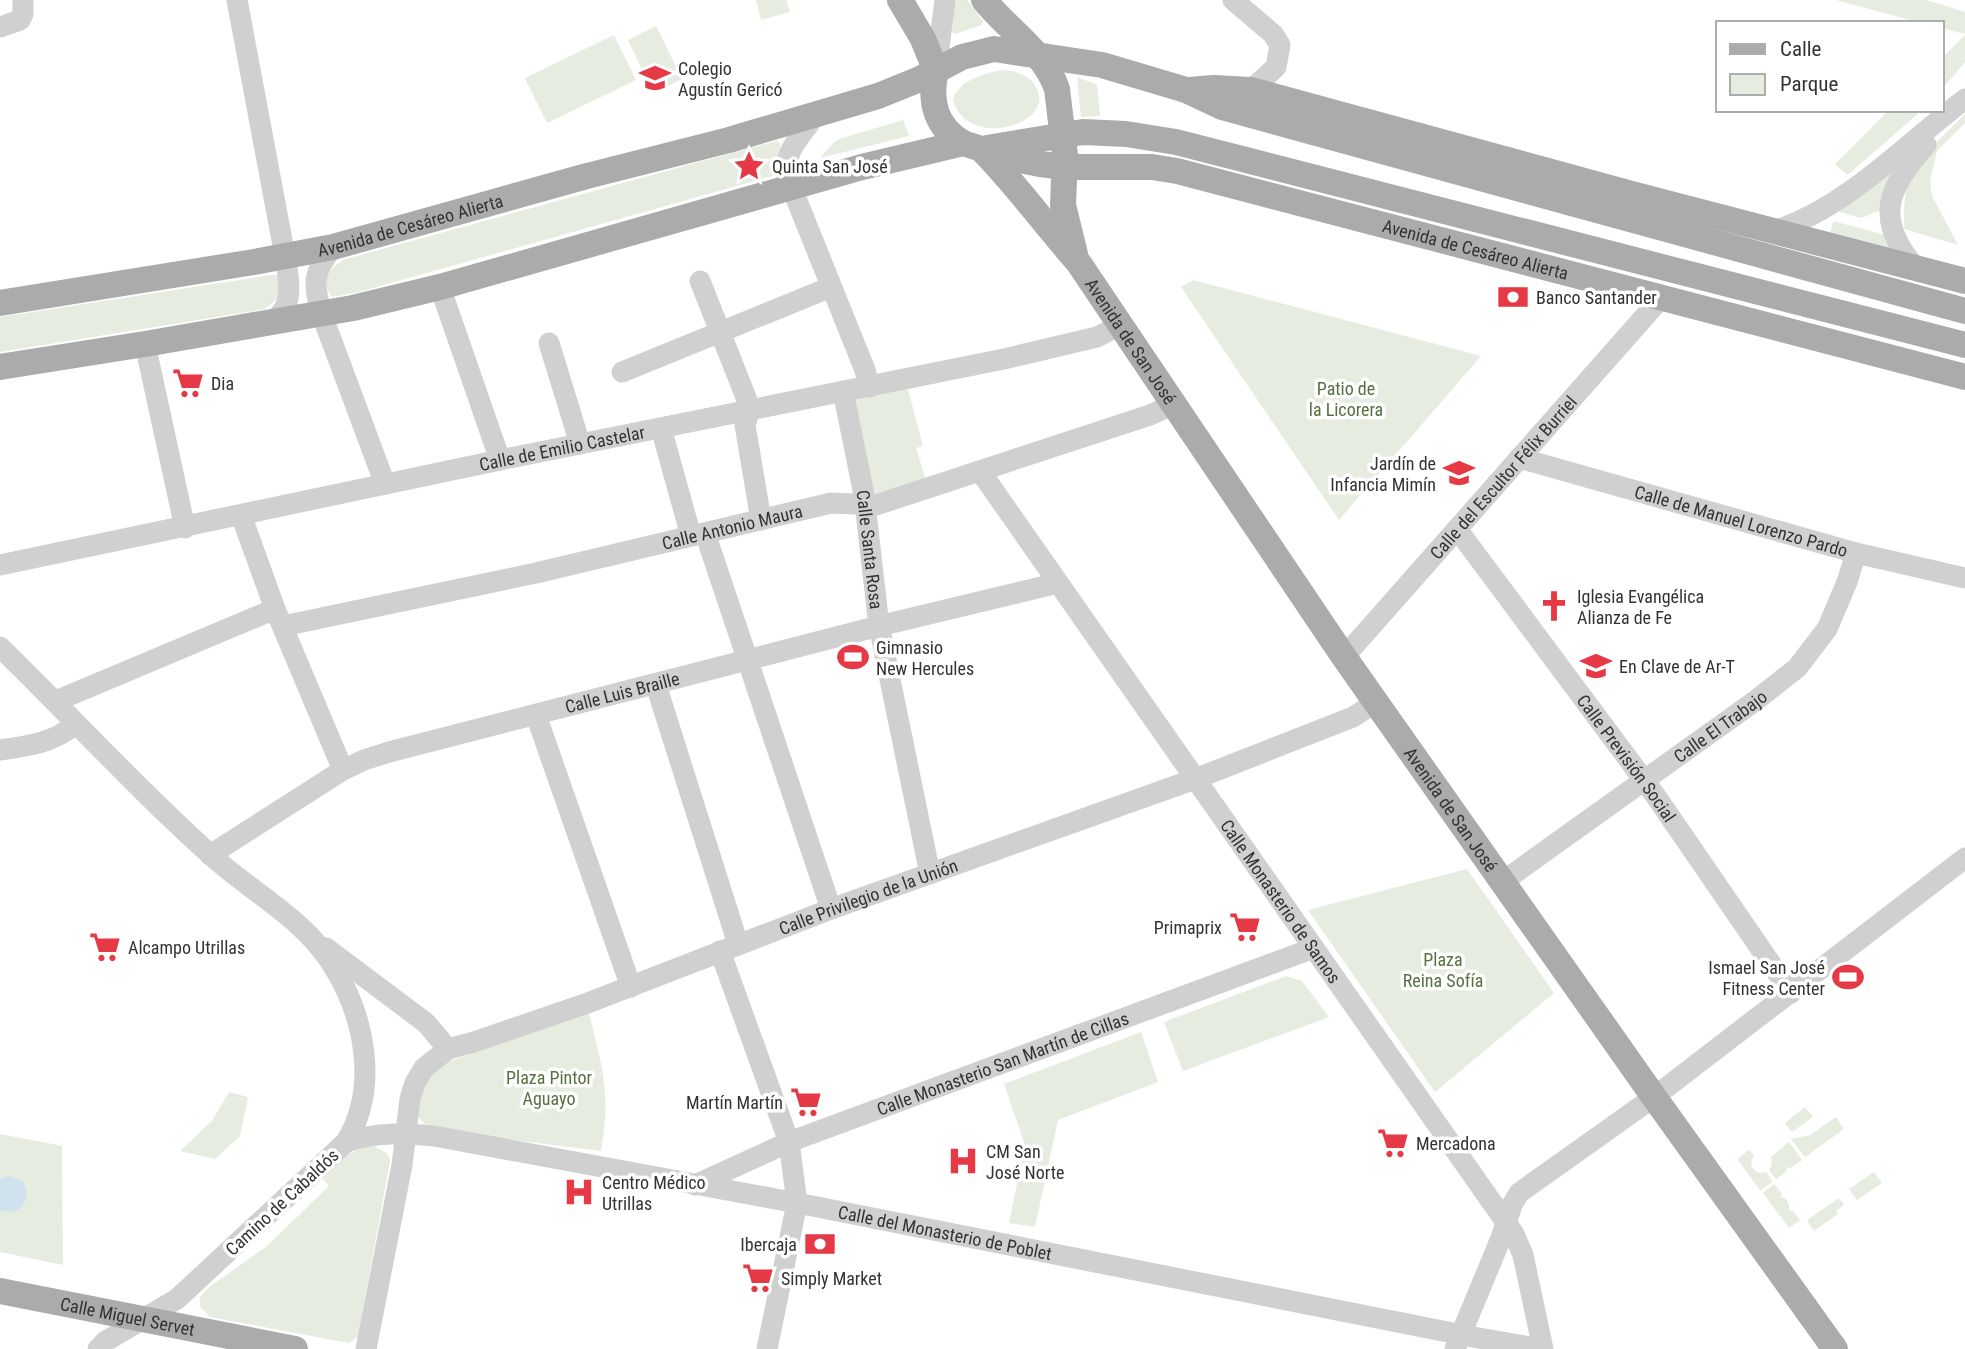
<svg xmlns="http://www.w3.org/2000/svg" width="1965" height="1349" viewBox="0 0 1965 1349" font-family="'Roboto Condensed',sans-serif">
	<rect width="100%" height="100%" fill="#fff"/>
	<g fill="#e6ecdf">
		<path d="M756,0h30l4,12 -29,8z"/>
		<path d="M953,0h14l16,21 -1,4 -27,9 -3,-2z"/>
		<path d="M1836,0h90l39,12v22l-23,-6v-5h-21z"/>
		<path d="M656,26l26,53 -29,14 -25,-53z"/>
		<path d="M614,35l22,45 -89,43 -22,-45z"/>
		<path d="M1965,35v27l-23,27v-31z"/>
		<path d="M1005,70c11,1 22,5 29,14 29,39 -68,69 -81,15 6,-19 34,-27 52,-29z"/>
		<path d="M1077,77l20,8 3,31 -19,1z"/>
		<path d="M1889,110h33l-72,63 -3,2 -12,-11z"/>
		<path d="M1965,114v9l-28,28 -7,30 2,15 26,49 -54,-16v-21l4,-37z"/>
		<path d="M903,120l6,16 -89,22 12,-14 7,-5z"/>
		<path d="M776,141l4,2c1,8 -3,27 -8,33l-413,116 -27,5c-13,-15 -1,-32 14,-38z"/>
		<path d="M1904,156l-20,53 -23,9 -25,-7z"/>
		<path d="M1833,221l52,14 5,15 -60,-15z"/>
		<path d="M272,275h7v22l-14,12 -265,43v-35z"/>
		<path d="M1193,280l288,76 -142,164 -158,-233z"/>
		<path d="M906,382l17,64 -7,2 11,36 -59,13 -17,-100z"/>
		<path d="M1467,869l87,124 -119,99 -127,-182z"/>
		<path d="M1286,976l16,5 27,36 -146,54 -19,-49z"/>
		<path d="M589,1014c14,55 22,80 12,137l-111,-14 -65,-13 -9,-9v-22l22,-28z"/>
		<path d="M1141,1032l17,50 -100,38 -23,107 -26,-4 16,-78 -21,-61z"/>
		<path d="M229,1092l19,5 -8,39 -25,23 -35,-8 32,-30z"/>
		<path d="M1805,1107l8,10 -21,15 -7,-9z"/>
		<path d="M1836,1117l8,12 -39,28 -14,-18 19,-4z"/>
		<path d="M0,1134l62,12 1,119 -63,-13z"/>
		<path d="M1789,1142l13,18 -11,8 -4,-1 -1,5 -10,7 -7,-9 3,-6 -1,-7z"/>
		<path d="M374,1146l14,8 2,7 -32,175 -9,7 -139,-26 -10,-10v-10l8,-9 59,-42 62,-60 -8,-9c16,-15 30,-29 53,-31z"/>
		<path d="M1749,1150l5,5c-5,7 -3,14 4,18l8,-1 7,10 -13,8 -23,-31z"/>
		<path d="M1874,1172l8,11 -25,17 -8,-11z"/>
		<path d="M1774,1184l8,10 -2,3 6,2 3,6v5l4,1 7,9 -11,8 -26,-35z"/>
		<path d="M1839,1198l5,7 -8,6 2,3 -24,17 -7,-11z"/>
	</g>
	<path fill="#cfe2ee" d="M10,1176l12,5c12,17 -2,37 -22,29v-31z"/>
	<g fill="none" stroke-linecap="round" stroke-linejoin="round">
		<g stroke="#d0d0d0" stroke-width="21">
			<path d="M237,0l50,267c3,25 5,41 -17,56"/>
			<path d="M1233,0l40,34 7,11 -4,22 -25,23"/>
			<path d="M0,27l20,-7 3,-6v-14"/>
			<path d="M936,71l9,-71"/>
			<path d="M815,115c-12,20 -32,35 -28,61l78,194 4,17"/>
			<path d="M1774,231c72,-23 132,-87 191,-132"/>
			<path d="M333,247c-21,27 -20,36 -11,68l63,169"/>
			<path d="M1915,267c-41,-48 -28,-79 11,-122"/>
			<path d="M700,281l47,119 3,9 -5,16 16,95"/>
			<path d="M440,287l60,173"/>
			<path d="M549,343l31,101"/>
			<path d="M145,344l40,184"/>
			<path d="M622,372l209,-85"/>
			<path id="s1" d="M843,391l21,104 15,131 51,248"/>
			<path d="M661,428l30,108"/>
			<path id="s2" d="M1519,458l337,95 109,25"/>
			<path id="s3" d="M980,471l534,763 9,21 20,94"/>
			<path d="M241,515l34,94 68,161"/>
			<path id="s4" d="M1457,529l198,266 136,198"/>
			<path d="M705,533l126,376"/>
			<path id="s5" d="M0,565l500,-105 504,-101 93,-22 23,-12"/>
			<path id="s6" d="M283,626l253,-53 295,-70 45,2 274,-90 24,-11"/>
			<path d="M0,647c71,69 138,143 212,209 39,36 93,63 121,110 32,51 46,122 13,176l-169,157 -71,42 -8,8"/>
			<path id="s7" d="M1344,657l318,-360"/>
			<path d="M656,685l82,259"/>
			<path d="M56,701l219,-92"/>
			<path d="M536,715l95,272"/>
			<path d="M0,750c29,-4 53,-7 76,-26"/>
			<path id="s8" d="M210,855l133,-85 21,-10 25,-8 490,-126 179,-43"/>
			<path id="s9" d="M1502,882l253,-181 42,-33 30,-39 20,-47 9,-29"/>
			<path d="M326,948l100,75 22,26"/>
			<path d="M720,951l69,191 8,61 -30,146"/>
			<path id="s10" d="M346,1142c30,-10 57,-9 88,-6l363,67 676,134 69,12"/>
			<path id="s11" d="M695,1185l94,-43 525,-194"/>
			<path id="s12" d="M366,1349l36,-184 8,-66 5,-16 9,-15 24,-19 26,-7 111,-38 246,-95 364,-130 158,-62 14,-9 4,-12"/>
			<path d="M1455,1349l46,-111 11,-33 7,-12 135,-96 311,-239"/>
		</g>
		<g stroke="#ababab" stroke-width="26">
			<path d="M900,0l23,39 13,32"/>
			<path d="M984,0c23,29 61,52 73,89l8,66 -2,50 12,49"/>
			<path d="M936,71c-7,29 -1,56 27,72"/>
			<path d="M1188,90l26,-2 37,2 381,104 333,87"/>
			<path d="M987,148l96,-16 43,2 50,8 789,203"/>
			<path id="s13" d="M984,152c34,35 62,74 94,110l266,395 310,440 181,252"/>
			<path id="s14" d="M0,303l254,-41 79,-15 254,-71 142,-36 149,-44 42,-17 42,-22 32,-8 108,16 84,25 36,17 743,204"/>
			<path id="s15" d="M0,367l145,-23 208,-36 87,-21 422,-120 101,-24 46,15 31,6 24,3h88l25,4 788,206"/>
			<path id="s16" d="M0,1291l295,58"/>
		</g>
	</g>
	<defs>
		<symbol id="school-bare" viewBox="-9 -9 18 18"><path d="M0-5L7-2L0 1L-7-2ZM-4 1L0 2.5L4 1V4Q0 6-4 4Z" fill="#e63946" stroke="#fff" stroke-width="2.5" paint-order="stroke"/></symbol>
		<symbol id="sight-bare" viewBox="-9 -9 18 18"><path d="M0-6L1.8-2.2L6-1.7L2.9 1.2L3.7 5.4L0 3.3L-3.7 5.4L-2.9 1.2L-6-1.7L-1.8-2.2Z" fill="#e63946" stroke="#fff" stroke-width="2.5" paint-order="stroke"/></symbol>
		<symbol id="bank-bare" viewBox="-9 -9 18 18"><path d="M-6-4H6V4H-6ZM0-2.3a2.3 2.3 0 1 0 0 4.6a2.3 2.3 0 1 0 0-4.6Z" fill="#e63946" stroke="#fff" stroke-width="2.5" paint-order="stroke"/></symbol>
		<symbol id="supermarket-bare" viewBox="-9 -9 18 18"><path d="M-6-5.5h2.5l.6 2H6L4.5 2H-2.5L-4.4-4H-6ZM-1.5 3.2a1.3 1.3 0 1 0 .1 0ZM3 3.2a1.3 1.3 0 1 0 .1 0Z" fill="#e63946" stroke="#fff" stroke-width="2.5" paint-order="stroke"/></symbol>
		<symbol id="church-bare" viewBox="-9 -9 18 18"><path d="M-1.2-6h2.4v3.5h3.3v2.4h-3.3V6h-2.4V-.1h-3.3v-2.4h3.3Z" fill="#e63946" stroke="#fff" stroke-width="2.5" paint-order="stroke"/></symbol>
		<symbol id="stadium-bare" viewBox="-9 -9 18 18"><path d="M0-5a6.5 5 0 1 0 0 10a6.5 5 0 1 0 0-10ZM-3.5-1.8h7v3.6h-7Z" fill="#e63946" stroke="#fff" stroke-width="2.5" paint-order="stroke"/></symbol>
		<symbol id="hospital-bare" viewBox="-9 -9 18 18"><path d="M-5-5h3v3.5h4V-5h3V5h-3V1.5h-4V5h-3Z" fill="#e63946" stroke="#fff" stroke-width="2.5" paint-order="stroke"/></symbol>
	</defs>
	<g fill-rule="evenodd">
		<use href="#school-bare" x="633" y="56" width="44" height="44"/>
		<use href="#sight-bare" x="727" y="144" width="44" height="44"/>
		<use href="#bank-bare" x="1491" y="275" width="44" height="44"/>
		<use href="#supermarket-bare" x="166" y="361" width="44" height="44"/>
		<use href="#school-bare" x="1437" y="451" width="44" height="44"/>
		<use href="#church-bare" x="1532" y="584" width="44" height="44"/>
		<use href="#stadium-bare" x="831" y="635" width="44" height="44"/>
		<use href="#school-bare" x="1574" y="644" width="44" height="44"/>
		<use href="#supermarket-bare" x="1223" y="905" width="44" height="44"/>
		<use href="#supermarket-bare" x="83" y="925" width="44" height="44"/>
		<use href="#stadium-bare" x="1826" y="955" width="44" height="44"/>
		<use href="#supermarket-bare" x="784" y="1080" width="44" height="44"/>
		<use href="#supermarket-bare" x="1371" y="1121" width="44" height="44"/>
		<use href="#hospital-bare" x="941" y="1139" width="44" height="44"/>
		<use href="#hospital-bare" x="557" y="1170" width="44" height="44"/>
		<use href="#bank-bare" x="798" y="1222" width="44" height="44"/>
		<use href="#supermarket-bare" x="736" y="1256" width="44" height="44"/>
	</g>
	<g text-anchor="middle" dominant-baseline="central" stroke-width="7" stroke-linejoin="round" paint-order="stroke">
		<g font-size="18" fill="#333" stroke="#fff" text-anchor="start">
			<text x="678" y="68">Colegio<tspan x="678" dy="21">Agustín Gericó</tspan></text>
			<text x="772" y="166">Quinta San José</text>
			<text x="1536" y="297">Banco Santander</text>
			<text x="211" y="383">Dia</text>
			<text x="1436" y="463" text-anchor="end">Jardín de<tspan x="1436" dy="21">Infancia Mimín</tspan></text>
			<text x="1577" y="596">Iglesia Evangélica<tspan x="1577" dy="21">Alianza de Fe</tspan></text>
			<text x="876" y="647">Gimnasio<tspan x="876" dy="21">New Hercules</tspan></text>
			<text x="1619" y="666">En Clave de Ar-T</text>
			<text x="1222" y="927" text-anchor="end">Primaprix</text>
			<text x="128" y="947">Alcampo Utrillas</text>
			<text x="1825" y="967" text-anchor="end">Ismael San José<tspan x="1825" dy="21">Fitness Center</tspan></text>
			<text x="783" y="1102" text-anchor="end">Martín Martín</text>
			<text x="1416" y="1143">Mercadona</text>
			<text x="986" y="1151">CM San<tspan x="986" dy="21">José Norte</tspan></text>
			<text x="602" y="1182">Centro Médico<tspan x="602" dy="21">Utrillas</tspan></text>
			<text x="797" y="1244" text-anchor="end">Ibercaja</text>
			<text x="781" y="1278">Simply Market</text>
		</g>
		<g font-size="18" fill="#333" stroke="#fff">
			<text stroke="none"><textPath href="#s14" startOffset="418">Avenida de Cesáreo Alierta</textPath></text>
			<text stroke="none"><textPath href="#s15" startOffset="1516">Avenida de Cesáreo Alierta</textPath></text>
			<text stroke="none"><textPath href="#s13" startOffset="240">Avenida de San José</textPath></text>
			<text stroke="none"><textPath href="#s5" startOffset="574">Calle de Emilio Castelar</textPath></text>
			<text stroke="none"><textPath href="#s7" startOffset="240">Calle del Escultor Félix Burriel</textPath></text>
			<text stroke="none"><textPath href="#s2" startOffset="231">Calle de Manuel Lorenzo Pardo</textPath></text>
			<text stroke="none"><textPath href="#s6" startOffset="460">Calle Antonio Maura</textPath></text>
			<text stroke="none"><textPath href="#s1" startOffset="161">Calle Santa Rosa</textPath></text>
			<text stroke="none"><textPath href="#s8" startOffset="448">Calle Luis Braille</textPath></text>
			<text stroke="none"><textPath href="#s9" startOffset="268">Calle El Trabajo</textPath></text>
			<text stroke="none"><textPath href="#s4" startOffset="285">Calle Previsión Social</textPath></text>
			<text stroke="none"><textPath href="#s13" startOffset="807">Avenida de San José</textPath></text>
			<text stroke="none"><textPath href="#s12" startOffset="766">Calle Privilegio de la Unión</textPath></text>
			<text stroke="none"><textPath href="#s3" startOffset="525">Calle Monasterio de Samos</textPath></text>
			<text stroke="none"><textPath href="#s11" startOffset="331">Calle Monasterio San Martín de Cillas</textPath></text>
			<text transform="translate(282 1202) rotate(-43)">Camino de Cabaldós</text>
			<text stroke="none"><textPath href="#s10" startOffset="609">Calle del Monasterio de Poblet</textPath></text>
			<text stroke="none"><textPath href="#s16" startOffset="130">Calle Miguel Servet</textPath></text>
		</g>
		<g font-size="18" fill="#56703f" stroke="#fff">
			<text x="1346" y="388">Patio de<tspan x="1346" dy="21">la Licorera</tspan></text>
			<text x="1443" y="959">Plaza<tspan x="1443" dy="21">Reina Sofía</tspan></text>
			<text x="549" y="1077">Plaza Pintor<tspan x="549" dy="21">Aguayo</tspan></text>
		</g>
	</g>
	<rect x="1716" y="21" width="228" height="91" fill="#ffffff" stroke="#adadad" stroke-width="2"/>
	<rect x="1730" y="44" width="35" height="10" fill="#ababab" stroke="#adadad" stroke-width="2"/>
	<text x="1780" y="56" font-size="21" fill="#333333">Calle</text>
	<rect x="1730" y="74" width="35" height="21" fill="#e6ecdf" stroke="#adadad" stroke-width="2"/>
	<text x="1780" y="91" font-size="21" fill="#333333">Parque</text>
</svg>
